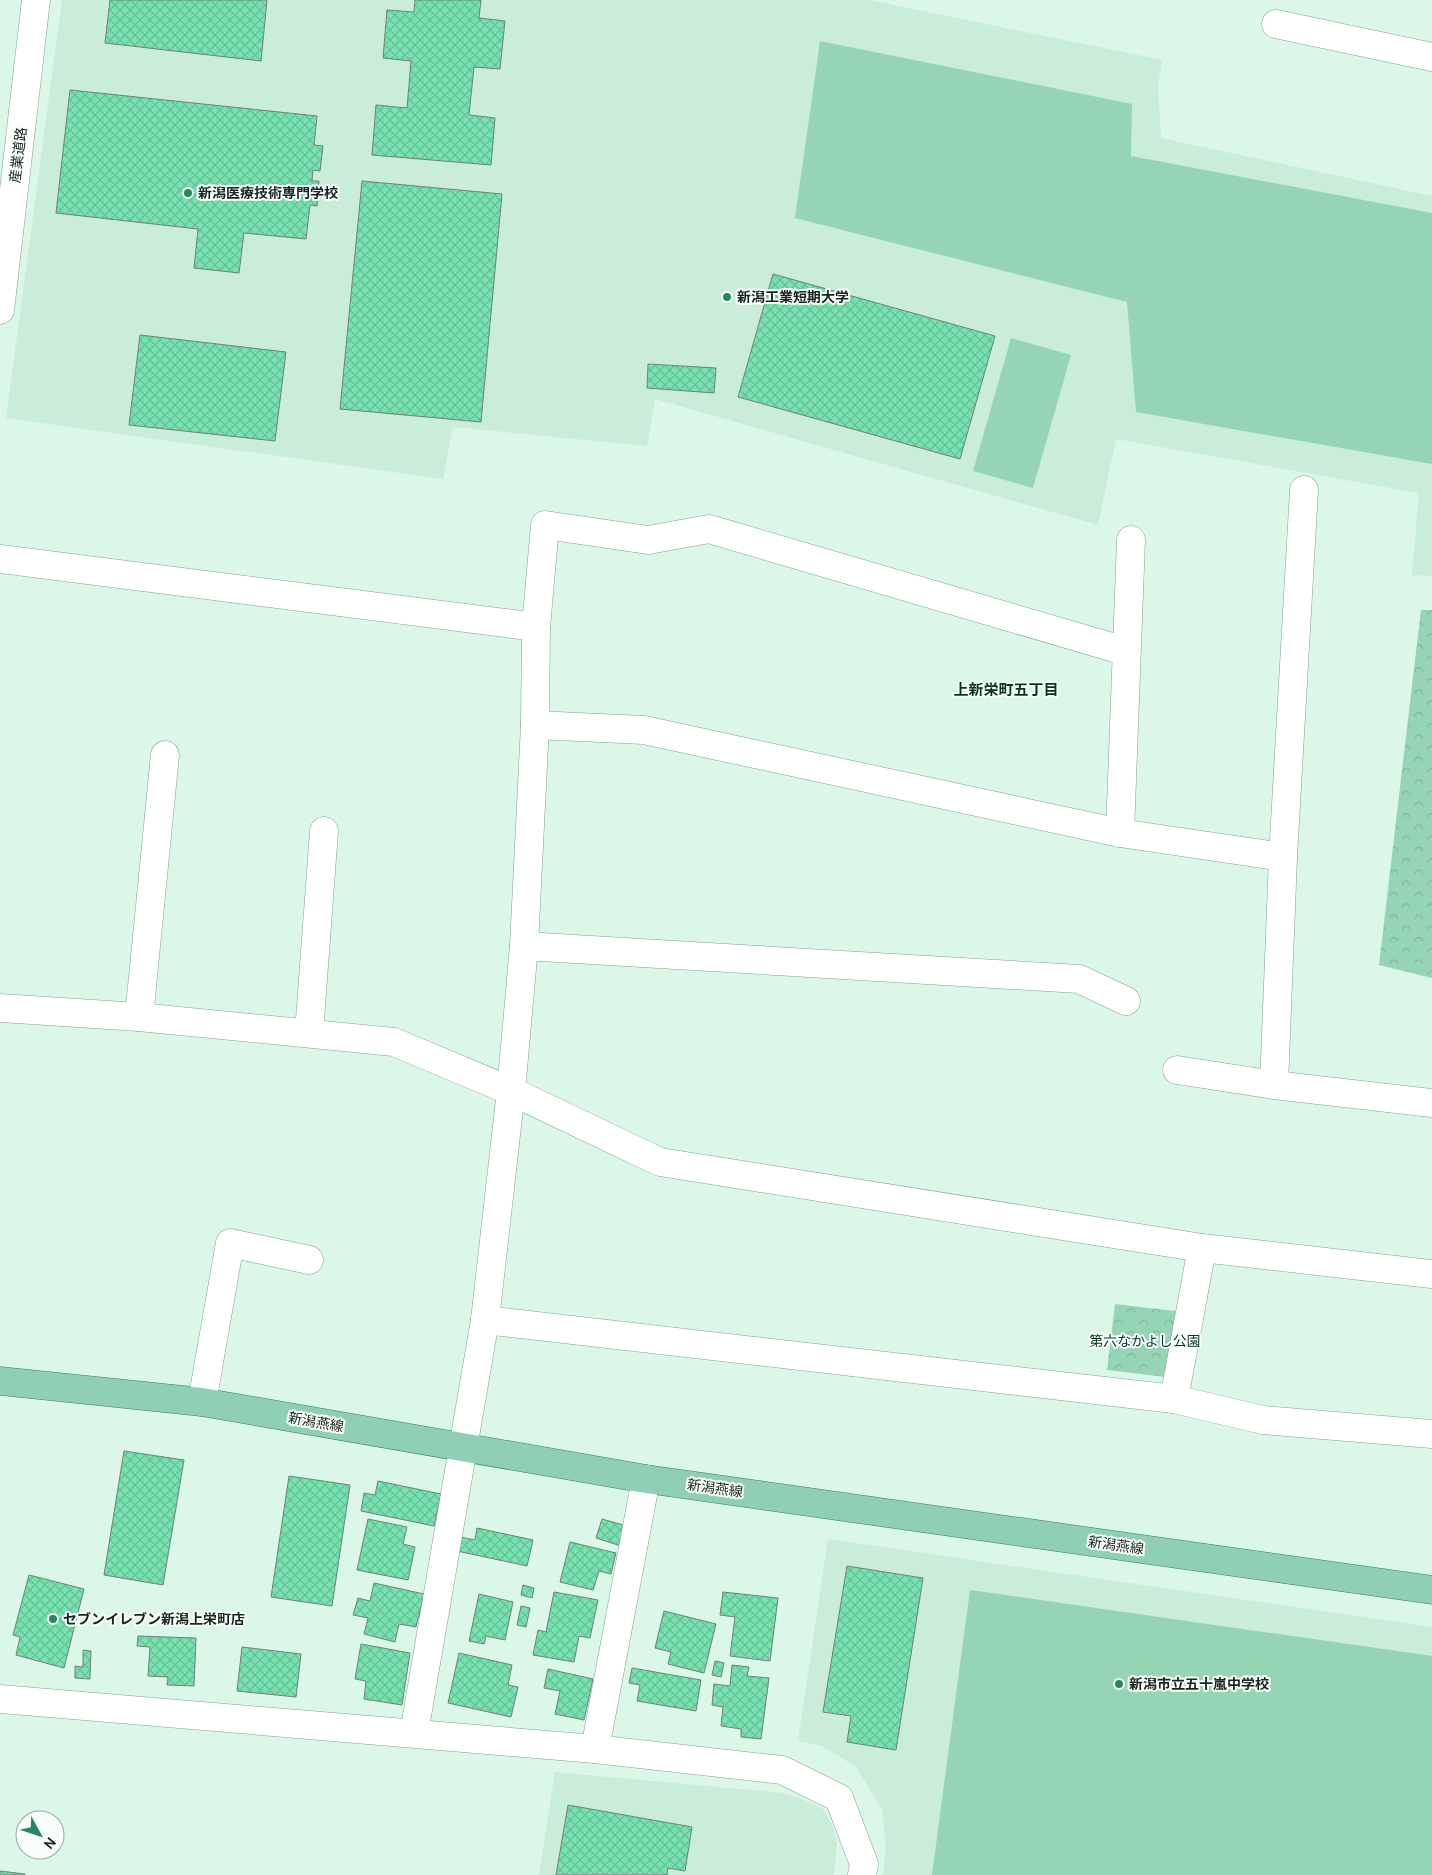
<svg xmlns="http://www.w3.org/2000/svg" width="1432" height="1875" viewBox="0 0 1432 1875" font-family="Cabin,'Noto Sans JP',sans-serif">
	<defs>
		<pattern id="forest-crowns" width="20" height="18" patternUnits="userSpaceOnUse" patternTransform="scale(1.25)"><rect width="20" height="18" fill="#95d4b4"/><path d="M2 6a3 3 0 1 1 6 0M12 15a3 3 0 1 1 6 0" fill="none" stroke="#80b69a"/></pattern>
		<pattern id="building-cross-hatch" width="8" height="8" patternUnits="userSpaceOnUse" patternTransform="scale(1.25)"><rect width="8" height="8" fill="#77e1af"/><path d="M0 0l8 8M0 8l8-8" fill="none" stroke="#66c196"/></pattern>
	</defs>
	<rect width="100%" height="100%" fill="#dbf7e8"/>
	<g fill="#caedda">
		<path d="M62,0h808l292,60 -4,27 3,51 271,58v380l-20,-1 7,-82 -303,-54 -18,86 -443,-126 -8,47 -194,-19 -10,52 -437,-61z"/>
		<path d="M828,1539l604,88v248h-549l3,-28 -4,-38 -27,-43 -33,-20 -24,-5z"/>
		<path d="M555,1772l228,21 19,6 21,10 10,17 4,17 -3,32h-295z"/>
	</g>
	<g fill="#95d4b4">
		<path d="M820,41l312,63 -1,52 301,57v251l-296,-52 -9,-110 -332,-84z"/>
		<path d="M1011,338l60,17 -38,133 -60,-17z"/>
		<path d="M970,1590l462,66v219h-500z"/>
	</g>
	<g fill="url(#forest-crowns)">
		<path d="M1421,610h11v368l-53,-13z"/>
		<path d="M1115,1304l68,8 -18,65 -58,-7z"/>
	</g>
	<g fill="url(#building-cross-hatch)" stroke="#6b8376">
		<path d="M110,0h157l-6,61 -156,-18z"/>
		<path d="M415,0h66l-2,18 26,3 -5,48 -26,-2 -5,48 26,3 -4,47 -119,-10 4,-50 31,3 4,-47 -28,-3 4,-48 27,2z"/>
		<path d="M70,90l247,26 -3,29 9,1 -3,25 -7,-1 -1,11h7l-2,25 -7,-1 -4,34 -62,-6 -5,40 -45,-5 4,-39 -142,-16z"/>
		<path d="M362,181l140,13 -21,228 -141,-13z"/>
		<path d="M773,274l222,62 -35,123 -222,-62z"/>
		<path d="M140,335l146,17 -11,89 -146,-16z"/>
		<path d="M648,364l68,4 -2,25 -67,-5z"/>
		<path d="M124,1451l60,9 -21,125 -59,-10z"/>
		<path d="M289,1476l61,9 -18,121 -61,-9z"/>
		<path d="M378,1481l63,13 -7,32 -73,-15 3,-18 11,2z"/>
		<path d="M368,1519l39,8 -4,17 12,3 -7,33 -51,-10z"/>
		<path d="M602,1519l25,7 -6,20 -25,-8z"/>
		<path d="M477,1528l56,12 -6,26 -70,-15 3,-14 15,3z"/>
		<path d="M570,1542l46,11 -5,21 -12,-3 -6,19 -33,-8z"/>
		<path d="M847,1566l76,12 -27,172 -49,-8 4,-26 -28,-4z"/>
		<path d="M29,1575l55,14 -20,79 -48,-13 4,-18 -7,-2z"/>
		<path d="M374,1583l50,11 -8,33 -17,-3 -4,18 -31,-8 4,-16 -15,-3 5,-17 12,3z"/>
		<path d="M523,1585l11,3 -2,10 -11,-3z"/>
		<path d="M554,1592l44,8 -8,38 -11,-2 -5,26 -41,-7 5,-25 8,2z"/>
		<path d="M723,1592l55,6 -8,63 -40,-5 5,-39 -15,-2z"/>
		<path d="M479,1594l34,8 -8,38 -19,-4 -2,8 -15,-3z"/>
		<path d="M521,1606l9,2 -4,19 -9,-2z"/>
		<path d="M664,1611l52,13 -12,49 -36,-9 3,-12 -16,-4z"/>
		<path d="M138,1636l58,2 -2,48 -27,-1 1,-8 -20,-1 2,-29 -13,-1z"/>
		<path d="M361,1644l49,9 -8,52 -38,-6 2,-18 -11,-2z"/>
		<path d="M242,1647l59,7 -5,43 -59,-6z"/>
		<path d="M83,1650l8,1 -1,28 -15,-1v-12l8,1z"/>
		<path d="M459,1653l53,12 -4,20 10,2 -7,30 -63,-14z"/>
		<path d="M715,1661l9,2 -3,14 -9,-2z"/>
		<path d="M732,1665l17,2 -2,9 22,2 -8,61 -20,-2v-8l-20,-3 2,-19 -11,-2 2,-21 16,2z"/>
		<path d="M632,1668l69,12 -5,31 -59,-10 3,-16 -11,-2z"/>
		<path d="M548,1669l45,10 -9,41 -29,-6 5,-23 -16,-3z"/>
		<path d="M568,1805l124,22 -7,44 -17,-3 -1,7h-111z"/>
		<path d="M0,1871l25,3v1h-25z"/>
	</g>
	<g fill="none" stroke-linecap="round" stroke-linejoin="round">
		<defs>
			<g id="minor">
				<path d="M1276,24l156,33"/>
				<path d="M0,310l36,-310"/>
				<path d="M0,559l536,68"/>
				<path d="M535,725l109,5 476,103 163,24"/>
				<path d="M1120,833l11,-293"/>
				<path d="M524,946l555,33 47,22"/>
				<path d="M0,1008l139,9 255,25 117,49 149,71 542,86 230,26"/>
				<path d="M139,1017l26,-262"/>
				<path d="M309,1033l15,-202"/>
				<path d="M1177,1070l97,15 158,18"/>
				<path d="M1274,1085l9,-228 21,-367"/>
				<path d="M1202,1248l-28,151 89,21 169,14"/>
				<path d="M485,1320l689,79"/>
				<path d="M202,1402l28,-159 79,17"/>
				<path d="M0,1699l595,50 187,21 57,28 25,66 -2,11"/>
				<path d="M414,1733l71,-413 26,-229 13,-145 11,-221 1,-98 9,-102 103,15 61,-11 416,122"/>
				<path d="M595,1749l51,-270"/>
			</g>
			<path id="major" d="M0,1381l202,21 444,77 786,111"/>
		</defs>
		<use href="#minor" stroke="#86a092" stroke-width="29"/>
		<use href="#major" stroke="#367e5e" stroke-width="29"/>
		<use href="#minor" stroke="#fff" stroke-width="28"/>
		<use href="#major" stroke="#8fcfb3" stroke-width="28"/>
	</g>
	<g fill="#26865f" stroke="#f8fefb" stroke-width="2">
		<circle cx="188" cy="193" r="5"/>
		<circle cx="727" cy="297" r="5"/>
		<circle cx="53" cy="1619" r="5"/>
		<circle cx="1119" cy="1684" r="5"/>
	</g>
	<g text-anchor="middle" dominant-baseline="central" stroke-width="4" stroke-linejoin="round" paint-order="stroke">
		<g font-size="14" fill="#19241e" stroke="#f8fefb">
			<text transform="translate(18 155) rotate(-83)">産業道路</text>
			<text transform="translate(316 1422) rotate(10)">新潟燕線</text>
			<text transform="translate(715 1488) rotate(8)">新潟燕線</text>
			<text transform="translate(1116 1545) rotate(8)">新潟燕線</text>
		</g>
		<g font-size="14" font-weight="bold" fill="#19241e" stroke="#f8fefb" text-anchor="start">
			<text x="198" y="193">新潟医療技術専門学校</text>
			<text x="737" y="297">新潟工業短期大学</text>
			<text x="63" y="1619">セブンイレブン新潟上栄町店</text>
			<text x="1129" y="1684">新潟市立五十嵐中学校</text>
		</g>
		<g font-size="14" fill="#083825" stroke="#f8fefb">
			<text x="1145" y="1341">第六なかよし公園</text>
		</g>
		<g font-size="15" font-weight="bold" fill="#043422" stroke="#f8fefb">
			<text x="1006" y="690">上新栄町五丁目</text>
		</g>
	</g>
	<g transform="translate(40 1835) rotate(130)"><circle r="24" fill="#f8fefb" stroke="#9fa7a3"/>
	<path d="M0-4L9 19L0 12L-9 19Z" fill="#26865f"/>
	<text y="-8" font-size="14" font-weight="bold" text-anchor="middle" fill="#19241e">N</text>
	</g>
</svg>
